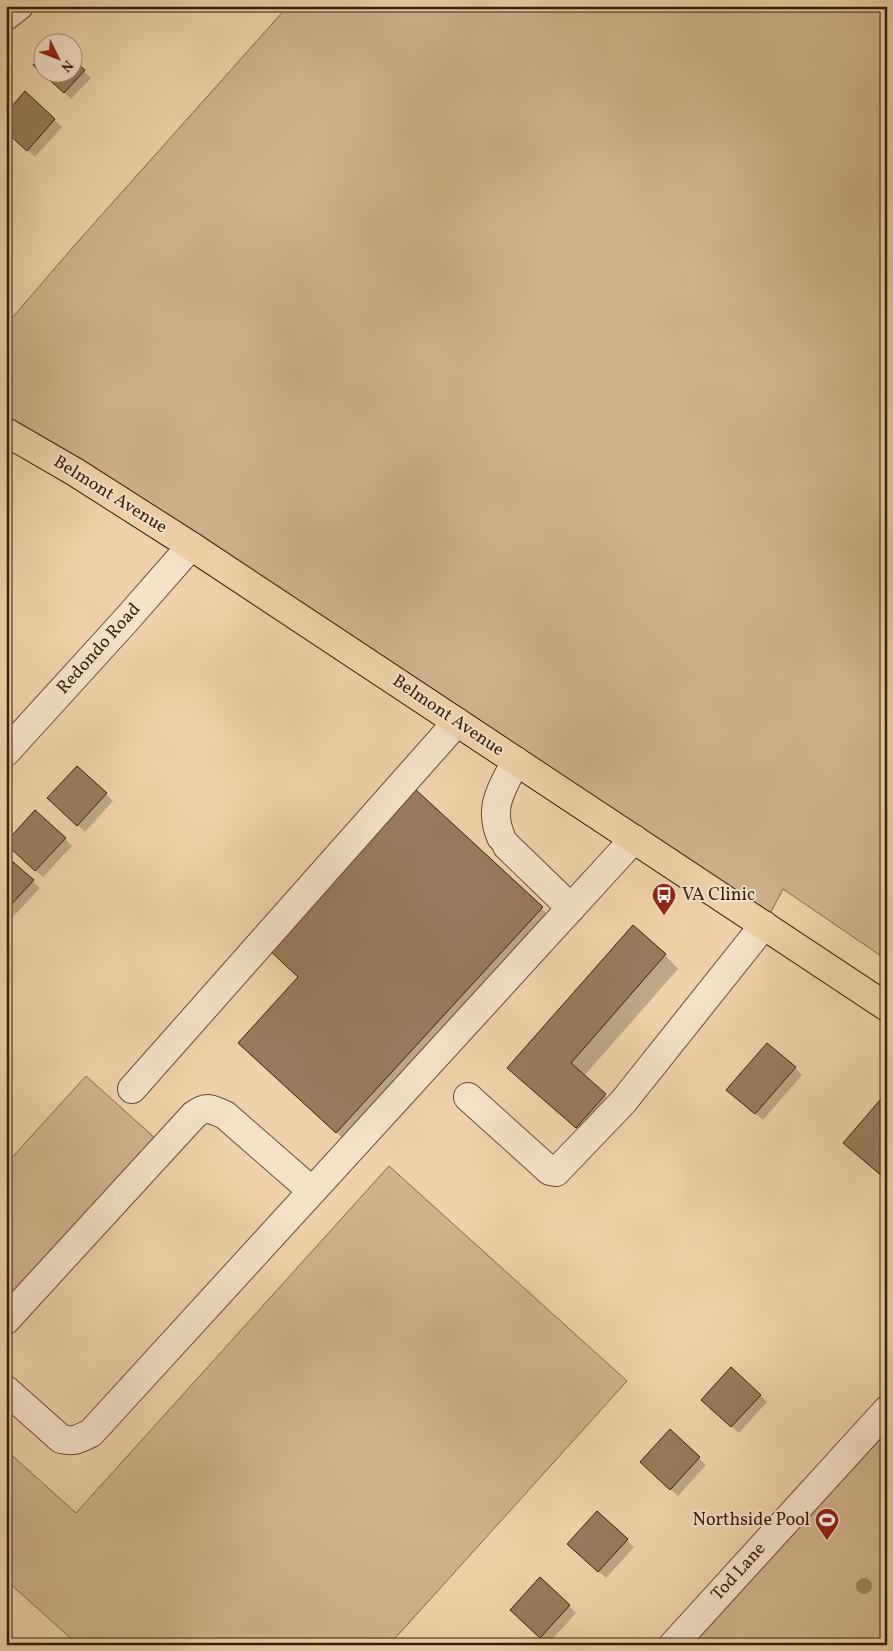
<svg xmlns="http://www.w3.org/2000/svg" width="893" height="1651" viewBox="0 0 893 1651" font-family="Vollkorn,serif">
	<rect width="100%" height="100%" fill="#efd2ab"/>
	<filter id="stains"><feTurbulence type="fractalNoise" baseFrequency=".004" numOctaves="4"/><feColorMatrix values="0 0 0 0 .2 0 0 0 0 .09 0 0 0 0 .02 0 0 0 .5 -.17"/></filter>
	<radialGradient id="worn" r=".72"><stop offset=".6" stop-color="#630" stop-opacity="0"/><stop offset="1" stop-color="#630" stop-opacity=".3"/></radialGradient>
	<g fill="#d0b38f" stroke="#85684c">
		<path d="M288,6h599v954l-104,-71 -19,36 -758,-493v-107l67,-78z"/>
		<path d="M86,1076l70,63 -150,166v-141z"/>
		<path d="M389,1166l238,215 -238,264h-311l-72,-65v-130l70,63z"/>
		<path d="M887,1410v235h-214z"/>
	</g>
	<g fill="#0003">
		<path d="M72,60l19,18 -20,21 -28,-27h29z"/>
		<path d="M25,93l37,34 -27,30 -29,-26z"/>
		<path d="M77,767l36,34 -28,31 -29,-27z"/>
		<path d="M415,791l141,131 -206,223 -97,-89 47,-79z"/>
		<path d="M65,839l7,7 -29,31 -29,-27z"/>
		<path d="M6,857l34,31 -29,31 -5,-4z"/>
		<path d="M665,955l13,14 -94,107 34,32 -28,32 -67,-59z"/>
		<path d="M795,1068l7,7 -39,45 -28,-23z"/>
		<path d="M887,1094v86l-32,-26z"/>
		<path d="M760,1395l7,7 -28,31 -29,-26z"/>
		<path d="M670,1431l36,34 -28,31 -30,-27z"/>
		<path d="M597,1513l37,34 -28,31 -30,-27z"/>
		<path d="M569,1606l7,7 -28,31 -30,-27z"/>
	</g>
	<g fill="#987b5d" stroke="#3a1d09">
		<path d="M42,55v17h30v-13l13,11 -21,23 -31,-28z"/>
		<path d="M25,91l30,28 -28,32 -21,-19v-19z"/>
		<path d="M77,766l30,27 -30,33 -30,-28z"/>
		<path d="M415,789l128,118 -207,226 -98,-90 60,-66 -30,-28z"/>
		<path d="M35,810l31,28 -31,33 -29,-27v-2z"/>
		<path d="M6,856l28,24 -28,30z"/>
		<path d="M633,925l33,29 -95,109 35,31 -30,34 -69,-60z"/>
		<path d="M767,1043l29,24 -41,47 -29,-24z"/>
		<path d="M887,1092v79l-5,5 -39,-33z"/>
		<path d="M731,1367l30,28 -30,32 -30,-27z"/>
		<path d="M670,1429l30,28 -30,33 -30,-28z"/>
		<path d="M597,1511l31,28 -30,33 -31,-28z"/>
		<path d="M540,1577l30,28 -30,33 -30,-28z"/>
	</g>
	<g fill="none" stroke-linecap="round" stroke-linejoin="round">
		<defs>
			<g id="minor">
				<path d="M6,16l13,-10"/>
				<path d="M6,752l121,-133 64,-73"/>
				<path d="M501,837c-13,-30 1,-49 15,-76"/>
				<path d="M507,846l64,62"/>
				<path d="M132,1089l325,-367"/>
				<path d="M468,1097l82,74 6,1 67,-70 141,-177"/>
				<path d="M6,1320l188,-205c13,-10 17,-6 31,0l87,76"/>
				<path d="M6,1390l55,49c13,3 18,0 30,-6l543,-594"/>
				<path d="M673,1645l214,-235"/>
			</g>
			<path id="major" d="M6,432l69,40 116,74 696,461"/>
		</defs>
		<use href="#minor" stroke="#674a32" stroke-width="30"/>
		<use href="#major" stroke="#3a1d09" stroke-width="30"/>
		<use href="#minor" stroke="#f5e2c8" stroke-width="28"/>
		<use href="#major" stroke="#efd2ab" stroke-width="28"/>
	</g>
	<circle fill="#a08364" cx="864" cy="1586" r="8"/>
	<defs>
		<symbol id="bus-pin" viewBox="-11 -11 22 30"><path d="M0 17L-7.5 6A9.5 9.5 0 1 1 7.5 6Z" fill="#8f2418" stroke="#f5e2c8"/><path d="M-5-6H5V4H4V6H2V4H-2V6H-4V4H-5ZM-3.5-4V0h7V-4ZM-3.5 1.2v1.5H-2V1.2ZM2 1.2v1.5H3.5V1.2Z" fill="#fff"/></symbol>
		<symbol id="stadium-pin" viewBox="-11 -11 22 30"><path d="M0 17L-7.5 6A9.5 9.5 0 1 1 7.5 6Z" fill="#8f2418" stroke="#f5e2c8"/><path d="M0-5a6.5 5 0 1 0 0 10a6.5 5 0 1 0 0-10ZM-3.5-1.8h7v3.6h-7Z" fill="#fff"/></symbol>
	</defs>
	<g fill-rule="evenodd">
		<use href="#bus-pin" x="650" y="881" width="28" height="38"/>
		<use href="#stadium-pin" x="813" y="1506" width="28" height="38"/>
	</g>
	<g text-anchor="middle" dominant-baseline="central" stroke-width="4" stroke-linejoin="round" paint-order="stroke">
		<g font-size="18" fill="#3a1d09" stroke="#f5e2c8">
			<text transform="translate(110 495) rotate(32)">Belmont Avenue</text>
			<text transform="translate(99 649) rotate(-48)">Redondo Road</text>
			<text transform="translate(448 716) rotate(34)">Belmont Avenue</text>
			<text transform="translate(739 1572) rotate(-48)">Tod Lane</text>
		</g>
		<g font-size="18" fill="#3a1d09" stroke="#f5e2c8" text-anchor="start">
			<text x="682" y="895">VA Clinic</text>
			<text x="810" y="1520" text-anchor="end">Northside Pool</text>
		</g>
	</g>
	<rect width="893" height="1651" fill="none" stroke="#efd2ab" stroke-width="25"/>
	<rect x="8" y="8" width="878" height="1636" fill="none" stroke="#3a1d09" stroke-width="2.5"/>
	<rect x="12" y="12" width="868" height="1626" fill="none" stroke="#3a1d09"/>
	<g transform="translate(58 58) rotate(132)"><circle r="24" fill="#f5e2c8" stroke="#aa937c"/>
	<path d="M0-4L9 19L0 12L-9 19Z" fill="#8f2418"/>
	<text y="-8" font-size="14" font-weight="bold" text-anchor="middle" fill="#3a1d09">N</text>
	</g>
	<rect width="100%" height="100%" filter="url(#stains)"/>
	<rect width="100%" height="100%" fill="url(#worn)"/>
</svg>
